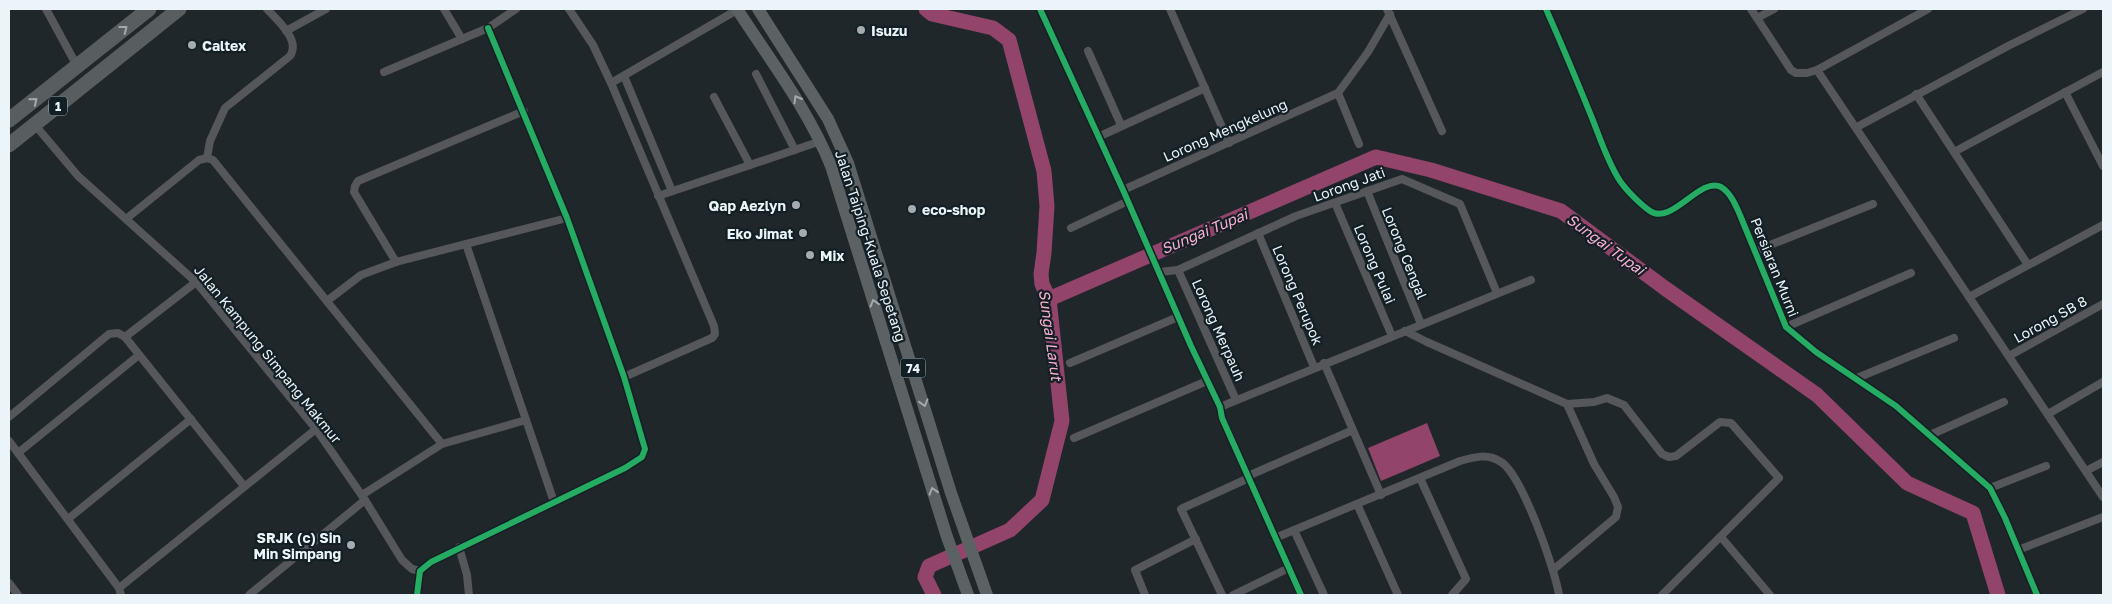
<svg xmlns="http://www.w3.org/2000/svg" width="2112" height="604" viewBox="0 0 2112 604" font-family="'Golos Text',sans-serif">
	<rect width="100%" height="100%" fill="#20272a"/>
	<path fill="#93446b" d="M1427,423l13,33 -59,25 -13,-33z"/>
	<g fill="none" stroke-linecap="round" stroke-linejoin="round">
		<g stroke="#93446b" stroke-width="15">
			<path d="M926,9l6,5 61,14 16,12 35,131 3,35 -3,47 -3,21 1,10 7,15 13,122 -20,79 -32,30 -81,36 -4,11 9,18"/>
			<path d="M1049,299l327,-142 55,13 130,41 105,78 151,106 90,88 66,30 25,82"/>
		</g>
		<g stroke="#55575a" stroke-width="8">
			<path d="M46,9l31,57"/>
			<path d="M444,9l18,30"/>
			<path d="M569,9l24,36 18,38 103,243 1,8 -3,4 -88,39"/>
			<path d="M1040,9l83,181 68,156 29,61 2,11 79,177"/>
			<path d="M1170,9l59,134"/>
			<path d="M1387,9l55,122"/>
			<path d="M1546,9c16,36 31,72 46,109 8,20 16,45 28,63 7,10 20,23 30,30 22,15 50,-35 71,-24 10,6 15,19 19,28l46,112 30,25 80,54 94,82 15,30 32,77"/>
			<path d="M1751,9l40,61 5,3h11l10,-3 111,-61"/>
			<path d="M1757,18l17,-9"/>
			<path d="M286,31l40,-22"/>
			<path d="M1088,51l33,74"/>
			<path d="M1817,70l286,427"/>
			<path d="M384,72l104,-44 28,-19"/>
			<path d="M756,74l39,76"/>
			<path d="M624,76l48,115"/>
			<path d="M611,83l126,-73"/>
			<path d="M2065,92l38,74"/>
			<path d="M1338,93l21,51"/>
			<path d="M1916,94l112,171"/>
			<path d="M714,97l36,68"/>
			<path d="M35,125l43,51 118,106 120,147 49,71 37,60 10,9 8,2"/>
			<path d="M1857,127l151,-81 75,-37"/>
			<path d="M1098,137l107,-49"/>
			<path d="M1954,152l149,-80"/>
			<path d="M207,158l3,-17 15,-33 65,-52c11,-16 -13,-36 -23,-47"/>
			<path d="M1123,190l215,-97 30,-41 22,-38"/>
			<path d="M1367,191l54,133"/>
			<path d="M658,196l163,-55"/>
			<path d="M1335,203l57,133"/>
			<path d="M126,219l73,-59 8,-2 6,2 229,284"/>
			<path d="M1071,228l57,-27"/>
			<path d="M1258,233l56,134"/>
			<path d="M466,244l88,258"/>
			<path d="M1755,251l118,-47"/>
			<path d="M396,262l-42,-70 1,-6 3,-5 166,-70"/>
			<path d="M1178,270l58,130"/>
			<path d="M1159,272l19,-2 118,-54 106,-37 58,25 37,89"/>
			<path d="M1969,297l134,-72"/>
			<path d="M327,301l34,-26 35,-13 171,-44"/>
			<path d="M1786,327l125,-54"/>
			<path d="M1405,331l22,11 140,62 27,60 20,33 4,10 -2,10 -63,53"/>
			<path d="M125,337l119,149"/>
			<path d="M2009,356l94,-52"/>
			<path d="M1070,363l108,-46"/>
			<path d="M1324,363l57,132"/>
			<path d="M1857,378l97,-40"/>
			<path d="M1567,404l27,-2 13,-4 17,7 38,49 7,3 7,-1 44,-34 11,1 48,55 -117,117"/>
			<path d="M1220,407l311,-127"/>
			<path d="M2048,414l55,-32"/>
			<path d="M9,417l100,-83 9,-1 7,4 71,-55"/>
			<path d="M1930,435l74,-33"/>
			<path d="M1074,438l133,-57"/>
			<path d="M9,441l110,147 2,7"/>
			<path d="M18,453l121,-98"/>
			<path d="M2086,471l17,-9"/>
			<path d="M1248,476l105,-46"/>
			<path d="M1420,478l46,101 -14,16"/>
			<path d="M1990,488l56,-22"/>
			<path d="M362,495l80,-51 84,-24"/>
			<path d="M1357,504l41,91"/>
			<path d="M68,519l123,-100"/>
			<path d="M1294,530l30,65"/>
			<path d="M1721,537l49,58"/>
			<path d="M1275,538l185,-77c14,-4 28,-8 41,1 21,13 54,107 58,133"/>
			<path d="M459,547l8,28 2,20"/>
			<path d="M2018,550l85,-33"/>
			<path d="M9,583l9,12"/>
			<path d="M119,588l197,-159"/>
			<path d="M249,595l116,-95"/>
			<path d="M417,595l3,-24 11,-9 194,-94 17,-11 3,-8 -21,-72 -57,-159 -79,-190"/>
			<path d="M1145,595l-10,-25 61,-31"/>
			<path d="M1222,595l-41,-86 68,-31"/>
			<path d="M1233,595l56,-27"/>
		</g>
		<g stroke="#5c6163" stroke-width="12">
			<path d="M737,9c33,51 71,100 94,157l116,371 21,58"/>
			<path d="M758,9l70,110 20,44 103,330 36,102"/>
		</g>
		<g stroke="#585e60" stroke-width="15">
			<path d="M9,120l140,-111"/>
			<path d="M9,145l170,-136"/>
		</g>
		<defs>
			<g id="cycleway">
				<path d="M1040,9l83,181 68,156 29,61 2,11 79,177"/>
				<path d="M1546,9c16,36 31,72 46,109 8,20 16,45 28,63 7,10 20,23 30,30 22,15 50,-35 71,-24 10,6 15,19 19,28l46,112 30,25 80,54 94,82 15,30 32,77"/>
				<path d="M417,595l3,-24 11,-9 194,-94 17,-11 3,-8 -21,-72 -57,-159 -79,-190"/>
			</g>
		</defs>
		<use href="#cycleway" stroke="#121f25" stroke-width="9"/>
		<use href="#cycleway" stroke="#26ab63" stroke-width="6"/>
	</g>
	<defs><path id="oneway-chevron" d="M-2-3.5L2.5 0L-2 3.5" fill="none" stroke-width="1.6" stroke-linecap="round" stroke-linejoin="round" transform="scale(1.25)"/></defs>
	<g stroke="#a2a9ac">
		<use href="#oneway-chevron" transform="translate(124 29) rotate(-38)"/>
		<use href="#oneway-chevron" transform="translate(34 101) rotate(-39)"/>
	</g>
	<g stroke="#a4aaae">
		<use href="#oneway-chevron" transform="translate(797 99) rotate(-120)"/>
		<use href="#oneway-chevron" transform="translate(874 303) rotate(-107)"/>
		<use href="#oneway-chevron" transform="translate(924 403) rotate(73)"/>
		<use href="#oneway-chevron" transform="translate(933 491) rotate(-107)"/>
	</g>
	<g fill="#a4acb0" stroke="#121f25" stroke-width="2">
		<circle cx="861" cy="30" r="5"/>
		<circle cx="192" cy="45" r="5"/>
		<circle cx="796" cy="205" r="5"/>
		<circle cx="912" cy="209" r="5"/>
		<circle cx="803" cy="233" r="5"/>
		<circle cx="810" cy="255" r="5"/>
		<circle cx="351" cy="545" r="5"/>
	</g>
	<g text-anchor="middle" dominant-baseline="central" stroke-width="4.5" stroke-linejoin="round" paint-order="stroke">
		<g fill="#121f25" stroke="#aab4b9" stroke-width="1">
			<rect x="49" y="96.5" width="18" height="19" rx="4"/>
			<rect x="900.5" y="358.5" width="25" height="19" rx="4"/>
		</g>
		<g font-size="12" font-weight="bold" fill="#ebf4f8">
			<text x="58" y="106">1</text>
			<text x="913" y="368">74</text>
		</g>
		<g font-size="14" font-weight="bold" fill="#ebf4f8" stroke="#121f25" text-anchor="start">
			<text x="871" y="30">Isuzu</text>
			<text x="202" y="45">Caltex</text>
			<text x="786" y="205" text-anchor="end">Qap Aezlyn</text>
			<text x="922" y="209">eco-shop</text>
			<text x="793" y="233" text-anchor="end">Eko Jimat</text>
			<text x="820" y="255">Mix</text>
			<text x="341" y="537" text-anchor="end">SRJK (c) Sin<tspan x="341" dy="16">Min Simpang</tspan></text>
		</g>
		<g font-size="14" fill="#ebf4f8" stroke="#121f25">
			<text transform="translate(1225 130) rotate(-24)">Lorong Mengkelung</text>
			<text transform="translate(1349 184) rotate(-20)">Lorong Jati</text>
			<text transform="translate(871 246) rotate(72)">Jalan Taiping-Kuala Sepetang</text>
			<text transform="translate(1405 253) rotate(68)">Lorong Cengal</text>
			<text transform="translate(1375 264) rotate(67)">Lorong Pulai</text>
			<text transform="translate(1775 267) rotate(68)">Persiaran Murni</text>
			<text transform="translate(1298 295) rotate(67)">Lorong Perupok</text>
			<text transform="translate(2050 319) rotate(-29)">Lorong SB 8</text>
			<text transform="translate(1219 330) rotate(66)">Lorong Merpauh</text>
			<text transform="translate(268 354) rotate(51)">Jalan Kampung Simpang Makmur</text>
		</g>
		<g font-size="15" font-style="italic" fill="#f9b0ce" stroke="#121f25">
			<text transform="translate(1204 231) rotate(-23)">Sungai Tupai</text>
			<text transform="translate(1606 244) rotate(36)">Sungai Tupai</text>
			<text transform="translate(1051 335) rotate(82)">Sungai Larut</text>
		</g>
	</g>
	<rect width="2112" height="604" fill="none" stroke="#ebf4f8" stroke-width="20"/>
</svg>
